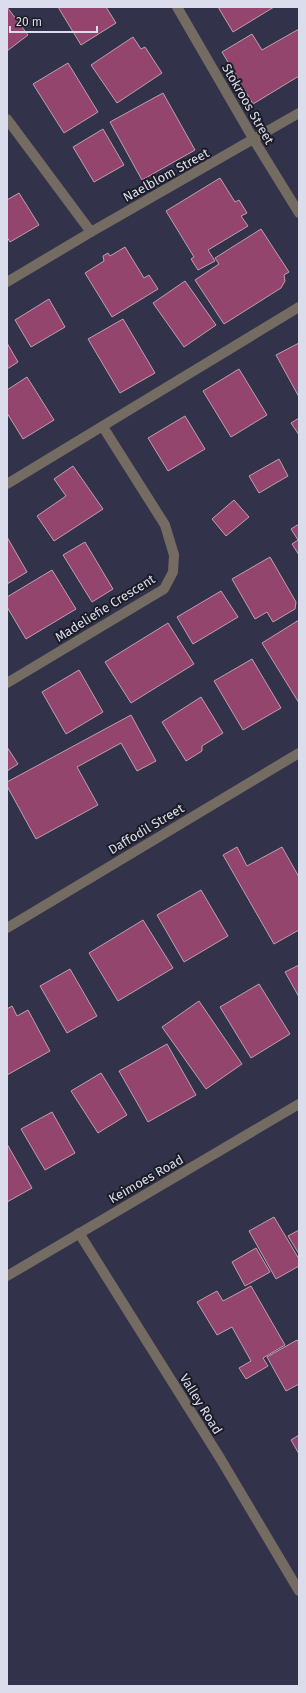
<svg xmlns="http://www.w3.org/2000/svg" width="306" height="1693" viewBox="0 0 306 1693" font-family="'Fira Sans',sans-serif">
	<rect width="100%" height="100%" fill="#32334b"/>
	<g fill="#94456d" stroke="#bf9fad">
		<path d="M7,7l21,28 -21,16z"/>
		<path d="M58,7h48l10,16 -35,22z"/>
		<path d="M218,7h56l-41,25z"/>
		<path d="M299,29v47l-46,28 -31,-52 30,-18 10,16z"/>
		<path d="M133,37l8,12 4,-2 17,26 -45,30 -26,-38z"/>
		<path d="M68,63l30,49 -34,21 -31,-49z"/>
		<path d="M163,93l32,57 -53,30 -32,-58z"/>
		<path d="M103,129l21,36 -30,17 -21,-35z"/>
		<path d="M220,178l15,24 4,-2 8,13 -6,3 7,10 -40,24 7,11 -17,9 -7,-11 3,-2 -28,-46z"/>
		<path d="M19,193l20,32 -29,17 -3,-5v-37z"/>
		<path d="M261,229l28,43 -5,3 1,6 -4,7 -57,36 -29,-44 24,-16 -4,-6z"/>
		<path d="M125,247l19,31 5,-3 9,14 -46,28 -27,-44 19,-12 -1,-5 5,-3 2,3z"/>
		<path d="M185,281l31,44 -32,22 -31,-44z"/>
		<path d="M49,299l16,28 -34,20 -16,-27z"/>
		<path d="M123,319l32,54 -35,20 -32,-54z"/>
		<path d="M7,343l11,19 -11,7z"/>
		<path d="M299,343v54l-23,-42z"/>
		<path d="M239,369l28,46 -36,22 -28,-46z"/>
		<path d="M27,377l27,43 -31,19 -16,-26v-23z"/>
		<path d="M185,416l20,33 -37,22 -20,-33z"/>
		<path d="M299,418v17l-8,-12z"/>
		<path d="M279,459l9,17 -29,17 -10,-17z"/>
		<path d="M73,466l30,43 -49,32 -17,-25 29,-20 -12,-17z"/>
		<path d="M234,500l15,17 -23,19 -14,-17z"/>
		<path d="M299,524v31l-7,-11 6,-4 -7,-11z"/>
		<path d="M7,537l20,35 -20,12z"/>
		<path d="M85,542l28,47 -21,13 -29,-47z"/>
		<path d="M270,557l26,45 -1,7 -22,13 -6,-10 -12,7 -23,-40z"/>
		<path d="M52,570l24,39 -50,30 -19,-32v-10z"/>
		<path d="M221,591l17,26 -45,27 -16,-27z"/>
		<path d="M299,620v83l-37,-60z"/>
		<path d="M168,623l26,41 -63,39 -26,-41z"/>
		<path d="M252,659l29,49 -38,22 -29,-49z"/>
		<path d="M79,670l24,42 -37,22 -24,-42z"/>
		<path d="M201,697l22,36 -21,13v5l-16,10 -24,-39z"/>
		<path d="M131,715l25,46 -19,10 -16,-28 -44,24 21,38 -62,34 -29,-53v-4z"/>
		<path d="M7,747l11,17 -11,7z"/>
		<path d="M237,847l10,19 35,-19 17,30v53l-25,14 -51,-89z"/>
		<path d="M201,890l27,46 -44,26 -27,-47z"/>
		<path d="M143,920l30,48 -55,33 -29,-48z"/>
		<path d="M299,965v32l-14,-25z"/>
		<path d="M70,969l27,47 -30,17 -27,-47z"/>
		<path d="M259,984l31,50 -39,24 -31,-51z"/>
		<path d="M199,1001l43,63 -36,25 -44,-62z"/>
		<path d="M12,1006l5,10 11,-6 22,41 -43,24v-66z"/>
		<path d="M167,1044l29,51 -48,27 -29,-51z"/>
		<path d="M101,1073l26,42 -29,18 -27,-42z"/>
		<path d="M52,1112l23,41 -30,17 -24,-41z"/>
		<path d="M7,1144l25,44 -25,14z"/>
		<path d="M274,1217l25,42v7l-23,13 -27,-48z"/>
		<path d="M299,1230v24l-11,-18z"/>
		<path d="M256,1248l14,24 -25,14 -13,-24z"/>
		<path d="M251,1286l34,59 -22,13 5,8 -22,13 -7,-11 12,-7 -19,-34 -15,8 -20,-33 20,-11 6,10z"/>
		<path d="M297,1340l2,3v41l-13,7 -19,-34z"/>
		<path d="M299,1435v19l-8,-14z"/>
	</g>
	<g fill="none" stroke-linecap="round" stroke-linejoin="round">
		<g stroke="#746c62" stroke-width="10">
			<path d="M177,7l77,133 45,73"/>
			<path d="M7,119l84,113"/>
			<path d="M7,282l84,-50 208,-119"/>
			<path d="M7,484l292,-177"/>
			<path d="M7,683l157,-94 9,-17 1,-17 -9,-30 -62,-98"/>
			<path d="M7,928l292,-175"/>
			<path d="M79,1233l141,225 79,133"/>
			<path d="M7,1276l292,-172"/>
		</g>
	</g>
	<g text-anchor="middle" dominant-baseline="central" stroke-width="4" stroke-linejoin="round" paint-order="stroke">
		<g font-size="13" fill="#dbdcec" stroke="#1c1c27">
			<text transform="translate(248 104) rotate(60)">Stokroos Street</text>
			<text transform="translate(166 175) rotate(-29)">Naelblom Street</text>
			<text transform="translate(105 608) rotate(-32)">Madeliefie Crescent</text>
			<text transform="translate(146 829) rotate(-31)">Daffodil Street</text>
			<text transform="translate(146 1179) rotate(-30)">Keimoes Road</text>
			<text transform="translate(201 1404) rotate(58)">Valley Road</text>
		</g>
	</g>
	<rect width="306" height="1693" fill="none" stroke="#dbdcec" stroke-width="16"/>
	<path d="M10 26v6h87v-6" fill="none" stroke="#dbdcec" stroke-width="2"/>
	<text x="16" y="26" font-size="12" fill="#dbdcec" stroke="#1c1c27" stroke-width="3" paint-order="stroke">20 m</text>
</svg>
